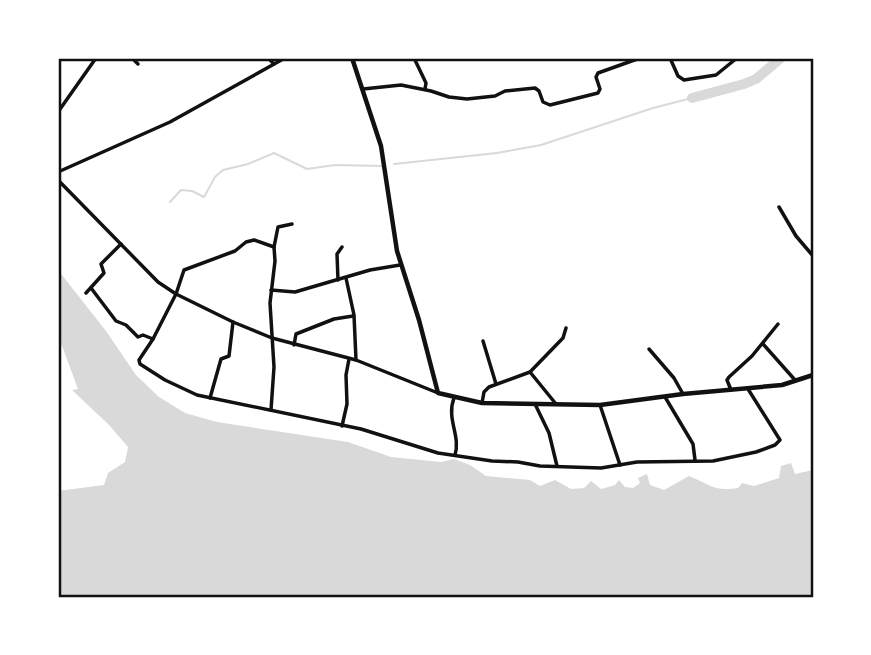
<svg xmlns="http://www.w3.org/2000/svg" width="871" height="655" viewBox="0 0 871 655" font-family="'Space Grotesk',sans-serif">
	<rect width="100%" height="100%" fill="#fff"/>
	<path fill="#d9d9d9" d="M58,270l48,61 30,44 23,22 26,16 32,9 131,20 43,15 50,5 13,-3 16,6 16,11 44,4 10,6 15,-6 16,9 13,-1 7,-7 10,8 14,-4 4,-5 6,7 8,1 7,-5 -2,-5 9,-4 3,11 14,5 25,-14c20,8 25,16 49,12l4,-5 12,3 25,-8 2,-12 10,-3 4,11 18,-4v127h-755v-106l46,-6 4,-12 17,-11 3,-15 -19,-22 -37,-35 6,-1 -20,-54z"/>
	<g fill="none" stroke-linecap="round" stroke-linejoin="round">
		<g stroke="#d9d9d9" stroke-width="2">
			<path d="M394,164l103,-11 44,-8 112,-37 39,-10"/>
			<path d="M170,202l11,-12 11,1 12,6 11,-20 8,-7 25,-6 26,-11 33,16 28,-4 47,1"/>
		</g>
		<path stroke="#d9d9d9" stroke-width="10" d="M692,98l52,-14 12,-5 25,-21"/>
		<g stroke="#111" stroke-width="3.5">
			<path d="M132,58l6,6"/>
			<path d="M268,58l6,6"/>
			<path d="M414,58l12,25 -1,6"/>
			<path d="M670,58l8,18 6,4 32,-5 21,-17"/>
			<path d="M363,89l38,-4 30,6 18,6 18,2 28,-3 10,-5 30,-3 4,3 4,11 7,3 48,-12 2,-4 -4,-12 2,-4 42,-15"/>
			<path d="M58,112l38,-54"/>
			<path d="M58,172l112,-50 115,-64"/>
			<path d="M58,180l100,102 18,12 57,28 39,16 84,22 82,33"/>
			<path d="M779,207l17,29 17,20"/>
			<path d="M274,247l-20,-7 -8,2 -11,9 -51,19 -8,24 -23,45 -14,21 1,4 25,16 32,15 164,34 77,24 54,8 26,1 22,4 61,2 36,-6 76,-1 43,-9 19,-7 5,-5 -32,-51"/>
			<path d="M346,278l8,37 2,45"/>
			<path d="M338,280l-1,-26 5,-7"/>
			<path d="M91,288l25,33 10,4 12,12 5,-2 10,4"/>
			<path d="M271,290l24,2 75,-22 30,-5"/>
			<path d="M86,293l18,-20 -3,-9 20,-20"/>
			<path d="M483,341l13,43"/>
			<path d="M763,344l32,36"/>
			<path d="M294,345l2,-11 38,-15 19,-3"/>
			<path d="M649,349l25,29 9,16"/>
			<path d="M530,372l26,32"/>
			<path d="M731,390l-4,-10 2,-3 23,-21 26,-32"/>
			<path d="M665,397l28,47 2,16"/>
			<path d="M210,398l11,-39 8,-3 4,-34"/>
			<path d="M454,398c-8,21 7,38 1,57"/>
			<path d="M482,403l2,-11 5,-5 41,-15 33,-34 3,-10"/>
			<path d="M535,404l14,29 8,33"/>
			<path d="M600,405l20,60"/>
			<path d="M271,410l3,-43 -4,-64 5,-42 -1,-14 4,-20 14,-3"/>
			<path d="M342,426l5,-22 -1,-29 3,-16"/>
		</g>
		<path stroke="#111" stroke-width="4.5" d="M352,58l29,88 16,105 22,69 19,73 44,10 118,2 83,-11 99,-9 31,-10"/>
	</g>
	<rect width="871" height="655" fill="none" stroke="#ffffff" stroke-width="119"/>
	<rect x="60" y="60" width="752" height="536" fill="none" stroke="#111" stroke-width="2.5"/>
</svg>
